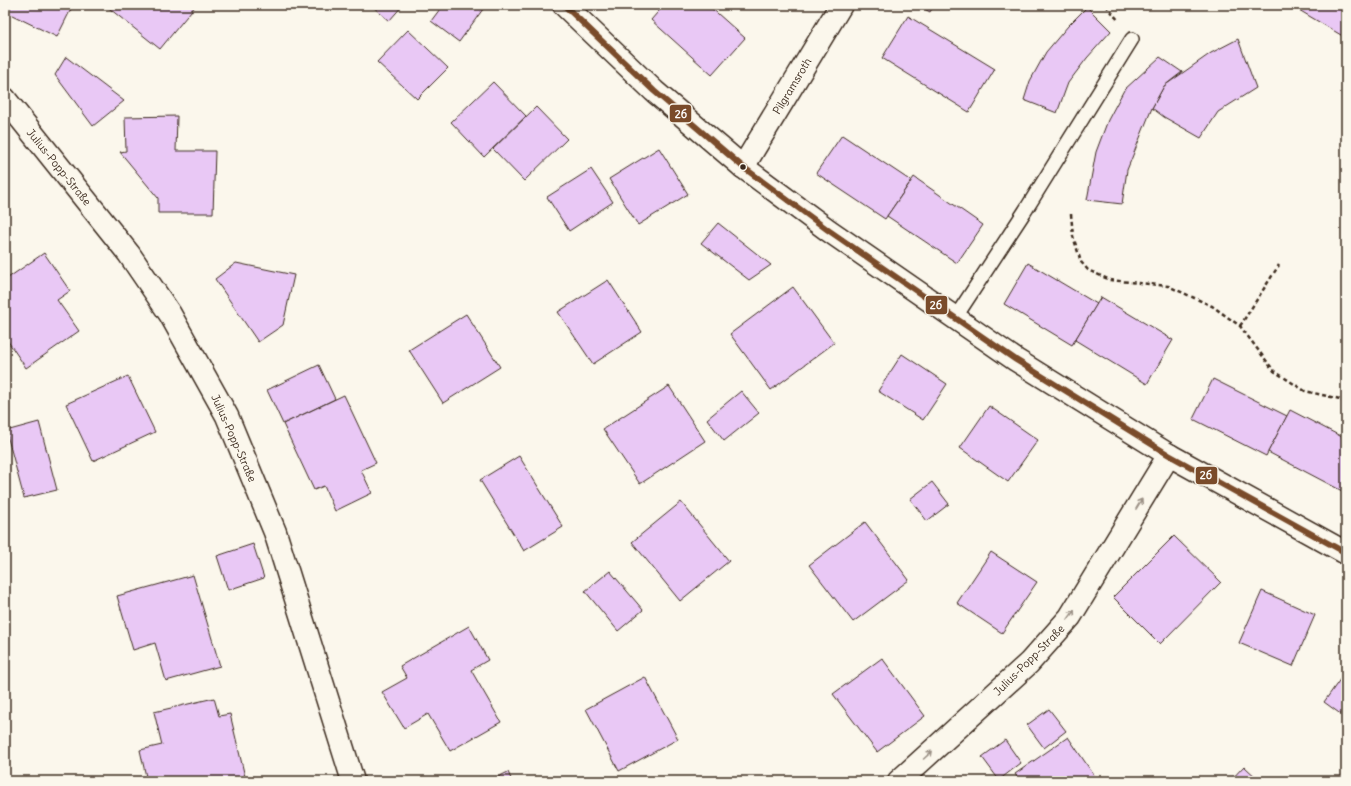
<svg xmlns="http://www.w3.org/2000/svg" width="1351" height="786" viewBox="0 0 1351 786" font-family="Delius,sans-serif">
	<rect width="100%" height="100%" fill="#fbf7ec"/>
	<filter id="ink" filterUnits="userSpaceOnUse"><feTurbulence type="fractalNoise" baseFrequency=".025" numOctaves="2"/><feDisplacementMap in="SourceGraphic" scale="8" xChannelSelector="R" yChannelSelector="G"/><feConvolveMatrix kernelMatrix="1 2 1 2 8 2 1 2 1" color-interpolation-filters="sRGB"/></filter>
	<g filter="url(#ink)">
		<g fill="#e9c8f5" stroke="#3b2a1e">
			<path d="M12,5h61l-16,32 -49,-24z"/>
			<path d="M105,5h91l-36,44z"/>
			<path d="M371,5h32l-14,16z"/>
			<path d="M443,5h43l-27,37 -28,-21z"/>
			<path d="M664,5h44l37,33 -33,37 -61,-55z"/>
			<path d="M917,5h17l-4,7z"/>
			<path d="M1302,5h44v33l-47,-28z"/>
			<path d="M1087,7l24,24 -24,27 -19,25 -11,30 -33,-13 6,-19 16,-29 22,-26z"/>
			<path d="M908,16l87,53 -26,43 -87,-54z"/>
			<path d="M408,30l40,38 -31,31 -40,-37z"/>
			<path d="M1238,39l18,49 -38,24 -17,26 -37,-21 -12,-9 12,-22 47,-33z"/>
			<path d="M66,57l58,44 -31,25 -38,-51z"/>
			<path d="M1160,57l22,15 -18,14 -12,22 -25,62 -5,34 -35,-4 9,-48 12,-32 16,-30z"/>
			<path d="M493,82l33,34 -42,41 -33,-35z"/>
			<path d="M536,107l31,32 -43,42 -31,-32z"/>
			<path d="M177,116l-1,35h39l-2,62h-55v-15l-38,-46 6,-1 -1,-34z"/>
			<path d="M842,135l69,46 -26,38 -69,-46z"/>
			<path d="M659,148l29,46 -50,31 -29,-46z"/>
			<path d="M591,169l22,33 -44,29 -22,-34z"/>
			<path d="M914,177l69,48 -26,38 -70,-47z"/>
			<path d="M718,223l53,42 -22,15 -48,-37z"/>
			<path d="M44,253l26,38 -13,9 22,31 -53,37 -21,-31v-57z"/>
			<path d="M236,263l58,12 -11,50 -25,17 -43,-63z"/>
			<path d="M1028,263l69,41 -25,41 -68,-41z"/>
			<path d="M608,280l34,52 -49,32 -35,-52z"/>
			<path d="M793,287l41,56 -63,47 -41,-56z"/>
			<path d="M1101,297l72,43 -26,44 -72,-44z"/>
			<path d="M466,314l34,53 -57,36 -34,-53z"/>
			<path d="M902,354l45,30 -24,36 -45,-29z"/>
			<path d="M319,365l16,34 -52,25 -16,-34z"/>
			<path d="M128,376l27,56 -62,29 -27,-57z"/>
			<path d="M1213,379l74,37 -21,40 -73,-37z"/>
			<path d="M669,386l36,55 -65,43 -37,-55z"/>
			<path d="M741,391l18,22 -35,28 -17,-22z"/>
			<path d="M344,395l32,68 -15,7 11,23 -37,18 -11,-25 -10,4 -31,-66z"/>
			<path d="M989,406l49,34 -30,42 -48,-34z"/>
			<path d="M1290,410l56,29v49l-2,4 -76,-40z"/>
			<path d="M39,422l18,68 -33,8 -18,-67z"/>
			<path d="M519,456l44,71 -39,24 -44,-71z"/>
			<path d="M932,482l17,22 -22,17 -17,-22z"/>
			<path d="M681,502l48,59 -49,40 -48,-59z"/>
			<path d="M865,522l44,58 -56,42 -44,-57z"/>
			<path d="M1174,536l47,46 -61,62 -47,-47z"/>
			<path d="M253,544l11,34 -36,12 -11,-34z"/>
			<path d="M991,552l46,30 -35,51 -45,-30z"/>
			<path d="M610,571l33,39 -25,21 -33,-40z"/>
			<path d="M193,575l27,91 -54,15 -11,-38 -22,7 -16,-54z"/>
			<path d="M1262,591l53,24 -22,51 -54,-23z"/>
			<path d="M469,626l19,34 -17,10 30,52 -51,29 -22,-37 -24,14 -22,-36 25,-14 -7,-12z"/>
			<path d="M882,658l43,58 -48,36 -44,-58z"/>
			<path d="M1346,671v47l-22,-16z"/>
			<path d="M645,677l33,62 -59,32 -33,-62z"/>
			<path d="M214,698l5,18 11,-2 16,67h-99l-7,-31 22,-5 -8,-33z"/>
			<path d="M1049,709l17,22 -22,17 -17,-23z"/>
			<path d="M1068,737l30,44h-78l-5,-7z"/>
			<path d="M1005,740l16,23 -22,17 -17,-23z"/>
			<path d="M1244,766l16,15h-30z"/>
			<path d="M508,772l4,9h-22z"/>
		</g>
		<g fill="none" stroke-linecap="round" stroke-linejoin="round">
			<defs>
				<path id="lane" d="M955,318l70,-107 107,-172"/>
				<g id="street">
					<path d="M564,5l90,86 89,76 85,63 188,130 153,95 177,98"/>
					<path d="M5,99l124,155 41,60 57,102 48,116 78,249"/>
					<path d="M743,167l98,-162"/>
					<path d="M899,781l130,-118 41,-46 99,-162"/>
				</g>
			</defs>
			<use href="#lane" stroke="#3b2a1e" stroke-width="16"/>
			<use href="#street" stroke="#3b2a1e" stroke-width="25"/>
			<g stroke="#3b2a1e" stroke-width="2.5" stroke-dasharray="4 3" stroke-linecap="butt">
				<path d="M1106,5l12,15"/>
				<path d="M1071,214l2,22 8,26 7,8 22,10 58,6 44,20 28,20 34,45 31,20 35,8 6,5"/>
				<path d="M1240,326l39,-61"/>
			</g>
			<use href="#lane" stroke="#fbf7ec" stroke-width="13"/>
			<use href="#street" stroke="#fbf7ec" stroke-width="22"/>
			<defs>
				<path id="bus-1" d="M564,5l90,86 89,76 85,63 188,130 153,95 177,98"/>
			</defs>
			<use href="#bus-1" stroke="#fbf7ec" stroke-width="9"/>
			<use href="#bus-1" stroke="#7a4b2a" stroke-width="6"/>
		</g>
		<defs><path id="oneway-shaft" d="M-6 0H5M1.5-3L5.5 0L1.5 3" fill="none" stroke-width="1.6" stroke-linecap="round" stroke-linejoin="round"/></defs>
		<g stroke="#9b9085">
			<use href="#oneway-shaft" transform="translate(1139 504) rotate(-59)"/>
			<use href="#oneway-shaft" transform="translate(1071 615) rotate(-55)"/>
			<use href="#oneway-shaft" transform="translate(928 755) rotate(-42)"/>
		</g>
	</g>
	<circle fill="#3b2a1e" stroke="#fbf7ec" stroke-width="1.5" cx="743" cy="167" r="3.5"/>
	<g text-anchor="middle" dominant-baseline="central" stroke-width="3.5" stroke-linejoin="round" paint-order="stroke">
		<g font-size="11" fill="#3b2a1e" stroke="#fbf7ec">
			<text transform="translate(792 86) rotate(-59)">Pilgramsroth</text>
			<text transform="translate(59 167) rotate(51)">Julius-Popp-Straße</text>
			<text transform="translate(234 438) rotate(66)">Julius-Popp-Straße</text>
			<text transform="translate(1029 660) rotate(-45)">Julius-Popp-Straße</text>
		</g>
	</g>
	<g stroke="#fbf7ec" stroke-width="1.5">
		<rect x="669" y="104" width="23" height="19" rx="4" fill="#7a4b2a"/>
		<rect x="925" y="295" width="23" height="20" rx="4" fill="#7a4b2a"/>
		<rect x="1195" y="466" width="23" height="19" rx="4" fill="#7a4b2a"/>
	</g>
	<g font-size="11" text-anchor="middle" font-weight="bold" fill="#fff">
		<text x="681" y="118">26</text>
		<text x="936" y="309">26</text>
		<text x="1206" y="479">26</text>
	</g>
	<rect width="1351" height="786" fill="none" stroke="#fbf7ec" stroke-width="20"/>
	<rect x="10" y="10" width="1331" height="766" fill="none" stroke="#3b2a1e" stroke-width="1.5" filter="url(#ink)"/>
</svg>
